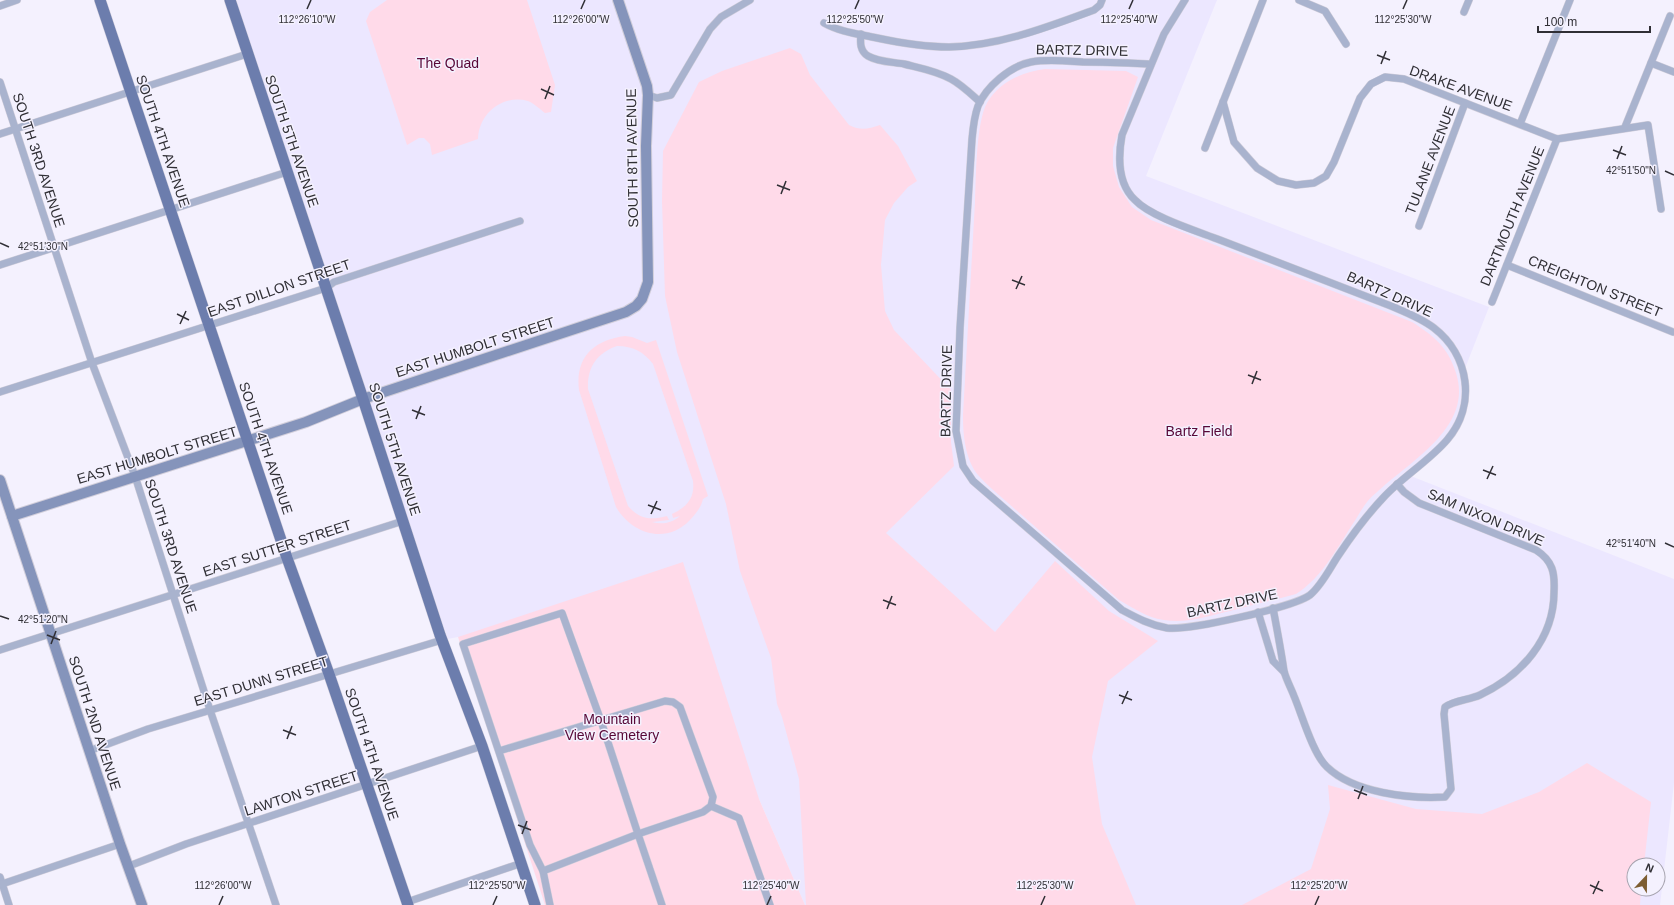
<svg xmlns="http://www.w3.org/2000/svg" width="1674" height="905" viewBox="0 0 1674 905" font-family="Helvetica,sans-serif">
	<rect width="100%" height="100%" fill="#f4f1fe"/>
	<path fill="#ece7ff" fill-rule="evenodd" d="M230,0h987l-71,176 343,131 -25,64v36l-16,32 -40,36 266,104v204l-14,122h-855l-46,-106 -301,-162 -16,3zM1634,865h24v24h-24z"/>
	<g fill="#ffdae9" fill-rule="evenodd">
		<path d="M387,0h140l28,85 -4,27 -6,1c-5,-4 -13,-11 -17,-12 -24,-7 -49,11 -50,38l-46,16 -2,-11 -6,-6h-5l-12,7 -41,-124 4,-9z"/>
		<path d="M790,48l11,6 9,21 39,50c12,6 19,4 31,0l18,21 19,35 -9,6 -14,16 -9,17 -4,45 4,46 9,19 57,60v52l3,24 -68,67 109,99 60,-71 54,50 49,30 -50,40 -16,76 10,67 34,81h-330l-7,-126 -17,-62 -5,-13 -6,-46 -31,-87 -14,-67 -49,-152 -12,-56 -3,-95 1,-50 36,-69 23,-11z"/>
		<path d="M1045,69l81,2 12,6 -25,71v18l6,21 13,20 19,13 261,102c22,14 36,25 44,51 19,59 -57,93 -89,129 -4,5 -8,12 -11,17 -18,27 -33,58 -60,75 -22,6 -44,11 -66,17 -22,5 -44,13 -66,9 -16,-2 -31,-12 -45,-20l-127,-111c-5,-5 -10,-9 -14,-14 -13,-16 -15,-40 -15,-60 4,-71 8,-142 12,-213 1,-23 1,-80 12,-99 12,-21 35,-31 58,-34z"/>
		<path d="M625,336l7,1 15,6 9,-3 52,156 -5,3c-2,9 -7,14 -13,21 -24,25 -58,14 -74,-13l-37,-117c-4,-33 15,-50 46,-54zM617,346c16,0 27,6 36,18l40,117c2,17 -6,26 -21,33l1,4 7,-2c-8,7 -18,9 -28,6l17,-2 -2,-4c-16,4 -27,4 -39,-10l-40,-117c-1,-22 9,-36 29,-43z"/>
		<path d="M683,562l76,237 46,106h-260l-87,-268z"/>
		<path d="M1587,763l64,39 -7,63h-10v24h7l-1,16h-398l69,-36 19,-60 -2,-24 88,24 66,5 57,-22z"/>
	</g>
	<g fill="none" stroke-linecap="round" stroke-linejoin="round">
		<defs>
			<g id="street">
				<path d="M1299,0l26,11 21,33"/>
				<path d="M0,6l17,-6"/>
				<path d="M1464,12l5,-12"/>
				<path d="M824,23c16,9 35,11 53,15 24,5 48,9 72,9 50,-1 99,-20 145,-37l6,-5 2,-5"/>
				<path d="M861,34c-1,9 -1,17 7,22 10,6 25,6 36,8 16,4 33,7 47,15 11,6 20,15 29,23"/>
				<path d="M1651,63l23,9"/>
				<path d="M1151,64c-23,-1 -45,-2 -68,-2 -17,-1 -35,-3 -52,0 -21,4 -45,25 -53,44 -4,11 -5,22 -6,33l-12,189 -4,103 7,35 10,15 149,129c15,8 28,15 45,18 21,3 127,-21 143,-33 12,-10 20,-27 28,-39 14,-21 28,-40 45,-58 19,-21 45,-36 64,-58 30,-35 22,-85 -13,-112 -13,-10 -29,-16 -43,-22 -57,-22 -114,-44 -171,-66 -23,-9 -69,-23 -85,-40 -18,-17 -17,-43 -13,-65l42,-101 21,-34"/>
				<path d="M0,82l92,281 43,113 75,234 66,195"/>
				<path d="M648,95l9,3 14,-3 39,-66 11,-12 29,-17"/>
				<path d="M1223,102l11,40 23,26 21,13 18,4 18,-2 12,-7 8,-14 26,-64 11,-14 14,-7 19,2 153,60 91,-14 13,84"/>
				<path d="M1520,124l50,-124"/>
				<path d="M1625,127l45,-111"/>
				<path d="M0,134l247,-80"/>
				<path d="M1205,148l58,-148"/>
				<path d="M1419,226l46,-123"/>
				<path d="M0,265l287,-93"/>
				<path d="M1507,265l166,67"/>
				<path d="M1492,302l65,-163"/>
				<path d="M0,392l326,-104 8,-6 186,-61"/>
				<path d="M1273,608c4,21 8,42 11,63 2,8 7,17 10,25 8,19 19,58 33,71 27,26 82,32 118,30l6,-8 -7,-75 1,-7c10,-7 24,-7 35,-12 41,-19 74,-56 74,-103 1,-19 -1,-31 -18,-42l-117,-47 -15,-11 -7,-8"/>
				<path d="M1258,612l15,49 11,11"/>
				<path d="M0,650l403,-129"/>
				<path d="M89,751l59,-22 294,-89"/>
				<path d="M499,751l166,-50 8,1 7,5 33,90 -2,9 -8,6 -65,22 -37,-113 -39,-108 -99,31 67,201 13,26 7,34"/>
				<path d="M711,806l28,12 31,87"/>
				<path d="M129,866l57,-22 296,-98"/>
				<path d="M543,871l95,-37 24,71"/>
				<path d="M0,877l9,28"/>
				<path d="M2,884l118,-40"/>
				<path d="M407,902l115,-39"/>
			</g>
			<g id="secondary">
				<path d="M0,480l120,364 22,61"/>
				<path d="M12,516l294,-94 57,-23 54,-18 209,-69 10,-6 6,-7 6,-17 -2,-136 2,-51 -1,-9 -29,-86"/>
			</g>
			<g id="primary">
				<path d="M100,0l187,558 42,116 79,231"/>
				<path d="M230,0l133,399 77,236 42,111 53,159"/>
			</g>
		</defs>
		<use href="#street" stroke="#d1ceda" stroke-width="8"/>
		<use href="#secondary" stroke="#d1ceda" stroke-width="12"/>
		<use href="#primary" stroke="#d1ceda" stroke-width="12"/>
		<use href="#street" stroke="#a9b3ce" stroke-width="7"/>
		<use href="#secondary" stroke="#8594bb" stroke-width="10"/>
		<use href="#primary" stroke="#6c7dad" stroke-width="11"/>
	</g>
	<path fill="none" stroke="#302f35" stroke-width="1.5" d="M307,9l4,-9M581,9l4,-9M855,9l4,-9M1129,9l4,-9M1403,9l4,-9M1377,55l13,5M1381,64l5,-13M541,89l13,6M545,99l5,-13M1613,150l13,5M1617,159l5,-13M1665,171l9,4M777,185l13,5M781,194l5,-13M0,243l9,4M1012,280l13,5M1016,289l6,-13M177,314l12,6M180,324l6,-13M1248,375l13,5M1252,384l5,-13M412,410l13,5M416,419l5,-13M1483,470l13,5M1487,479l6,-13M648,505l13,5M651,514l6,-13M1665,543l9,4M883,600l13,5M887,609l5,-13M0,616l9,3M47,635l13,5M51,644l5,-13M1119,695l13,5M1122,704l6,-13M283,730l13,5M287,739l5,-13M1354,790l13,5M1358,799l5,-13M518,825l13,5M522,834l5,-13M1590,885l13,6M1593,894l6,-13M219,905l4,-9M493,905l4,-9M767,905l4,-9M1041,905l4,-9M1315,905l4,-9"/>
	<g text-anchor="middle" dominant-baseline="central" stroke-width="3" stroke-linejoin="round" paint-order="stroke">
		<g font-size="14" fill="#302f35" stroke="#f4f1fe">
			<text transform="translate(1082 50) rotate(1)">BARTZ DRIVE</text>
			<text transform="translate(1461 88) rotate(20)">DRAKE AVENUE</text>
			<text transform="translate(163 141) rotate(71)">SOUTH 4TH AVENUE</text>
			<text transform="translate(292 141) rotate(71)">SOUTH 5TH AVENUE</text>
			<text transform="translate(632 158) rotate(-91)">SOUTH 8TH AVENUE</text>
			<text transform="translate(39 160) rotate(72)">SOUTH 3RD AVENUE</text>
			<text transform="translate(1430 160) rotate(-69)">TULANE AVENUE</text>
			<text transform="translate(1512 216) rotate(-68)">DARTMOUTH AVENUE</text>
			<text transform="translate(1595 286) rotate(22)">CREIGHTON STREET</text>
			<text transform="translate(279 288) rotate(-19)">EAST DILLON STREET</text>
			<text transform="translate(1390 294) rotate(24)">BARTZ DRIVE</text>
			<text transform="translate(475 347) rotate(-18)">EAST HUMBOLT STREET</text>
			<text transform="translate(946 391) rotate(-89)">BARTZ DRIVE</text>
			<text transform="translate(266 448) rotate(71)">SOUTH 4TH AVENUE</text>
			<text transform="translate(395 449) rotate(72)">SOUTH 5TH AVENUE</text>
			<text transform="translate(157 455) rotate(-17)">EAST HUMBOLT STREET</text>
			<text transform="translate(1486 517) rotate(23)">SAM NIXON DRIVE</text>
			<text transform="translate(171 546) rotate(72)">SOUTH 3RD AVENUE</text>
			<text transform="translate(277 548) rotate(-18)">EAST SUTTER STREET</text>
			<text transform="translate(1232 603) rotate(-12)">BARTZ DRIVE</text>
			<text transform="translate(261 681) rotate(-17)">EAST DUNN STREET</text>
			<text transform="translate(95 723) rotate(72)">SOUTH 2ND AVENUE</text>
			<text transform="translate(372 754) rotate(71)">SOUTH 4TH AVENUE</text>
			<text transform="translate(301 793) rotate(-18)">LAWTON STREET</text>
		</g>
		<g font-size="14" fill="#580737" stroke="#f4f1fe">
			<text x="448" y="63">The Quad</text>
			<text x="1199" y="431">Bartz Field</text>
			<text x="612" y="719">Mountain<tspan x="612" dy="16">View Cemetery</tspan></text>
		</g>
	</g>
	<g font-size="10" text-anchor="middle" fill="#302f35" stroke="#f4f1fe" stroke-width="3" stroke-linejoin="round" paint-order="stroke">
		<text x="307" y="23">112°26'10"W</text>
		<text x="581" y="23">112°26'00"W</text>
		<text x="855" y="23">112°25'50"W</text>
		<text x="1129" y="23">112°25'40"W</text>
		<text x="1403" y="23">112°25'30"W</text>
		<text x="1631" y="174">42°51'50"N</text>
		<text x="43" y="250">42°51'30"N</text>
		<text x="1631" y="547">42°51'40"N</text>
		<text x="43" y="623">42°51'20"N</text>
		<text x="223" y="889">112°26'00"W</text>
		<text x="497" y="889">112°25'50"W</text>
		<text x="771" y="889">112°25'40"W</text>
		<text x="1045" y="889">112°25'30"W</text>
		<text x="1319" y="889">112°25'20"W</text>
	</g>
	<g transform="translate(1646 877) rotate(22)"><circle r="19" fill="#f4f1fe" stroke="#a6a3ae"/>
	<path d="M0-3L7 15L0 10L-7 15Z" fill="#7d5d32"/>
	<text y="-6" font-size="11" font-weight="bold" text-anchor="middle" fill="#302f35">N</text>
	</g>
	<path d="M1538 26v6h112v-6" fill="none" stroke="#302f35" stroke-width="2"/>
	<text x="1544" y="26" font-size="12" fill="#302f35" stroke="#f4f1fe" stroke-width="3" paint-order="stroke">100 m</text>
</svg>
